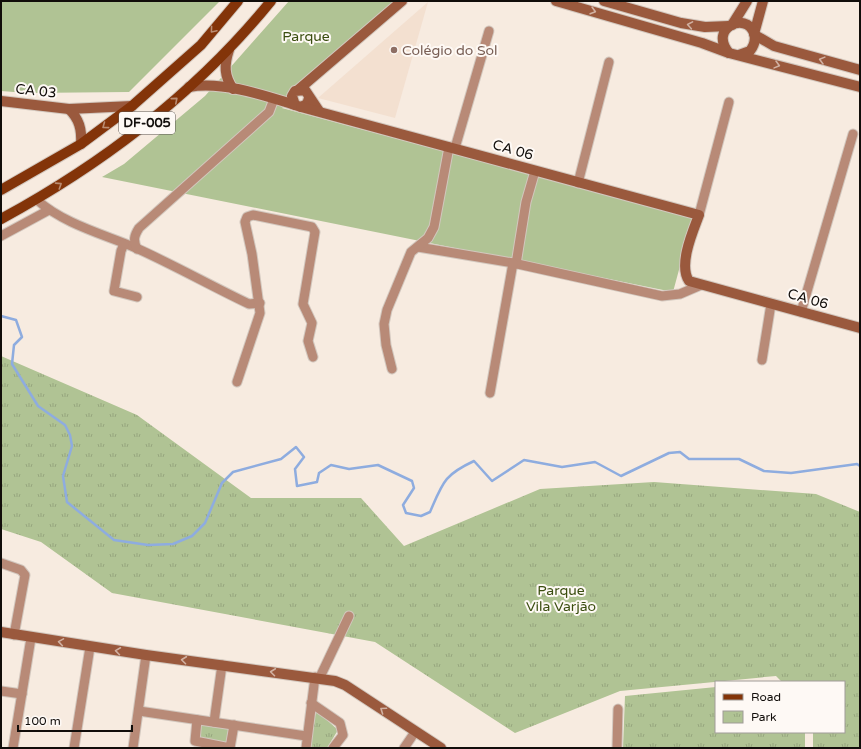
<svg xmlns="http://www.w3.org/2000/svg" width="861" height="749" viewBox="0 0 861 749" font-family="'Varela Round',sans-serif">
	<defs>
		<pattern id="park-tufts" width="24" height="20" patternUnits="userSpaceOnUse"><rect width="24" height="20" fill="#b0c394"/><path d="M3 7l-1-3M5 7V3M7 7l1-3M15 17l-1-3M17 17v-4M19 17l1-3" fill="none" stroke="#96a67e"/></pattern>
	</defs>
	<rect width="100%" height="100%" fill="#f7ebe0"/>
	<path fill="#f3e0d0" d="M428,2l-33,116 -77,-20z"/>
	<g fill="#b0c394">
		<path d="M1,1h219l-91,91 -102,1 -26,-2z"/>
		<path d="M289,1h109l-116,107 411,110 -20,74 -571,-115 22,-13 81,-68z"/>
	</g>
	<g fill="url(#park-tufts)">
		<path d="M1,356l136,59 114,83h110l43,48 136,-57 114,-7 162,12 44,18v236h-47v-16h31v-50h-62l-6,-6 -156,15 -105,42 -140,-91 -263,-49 -71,-51 -40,-13z"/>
		<path d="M716,687v45h89v16h-182l2,-52z"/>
		<path d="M317,711l21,19 -11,18h-19l4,-25z"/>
		<path d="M200,725l29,4 -2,16 -30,-5z"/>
	</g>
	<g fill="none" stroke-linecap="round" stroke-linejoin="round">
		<path stroke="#8eacdf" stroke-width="2.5" d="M1,316l15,4 6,17 -8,8 -2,19 26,42 27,19 5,10 2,11 -9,30 4,26 47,38 34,5 25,-1 19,-8 13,-13 17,-40 11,-11 48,-13 15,-12 8,10 -9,12 2,17 20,-4 2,-9 12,-8 18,4 29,-4 34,16 2,7 -11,17 3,8 15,3 9,-4c13,-30 14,-37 44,-51l18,20 32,-21 38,7 33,-5 26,14 48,-23 11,-1 9,7h50l25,12 27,2 66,-9 3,2"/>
		<defs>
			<g id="street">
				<path d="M455,148l34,-117"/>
				<path d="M578,183l31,-121"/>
				<path d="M37,200c27,24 66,34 99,48 38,17 75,38 113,56l11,-1"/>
				<path d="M699,215l30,-113"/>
				<path d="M1,236l48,-26"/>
				<path d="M124,244l-3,7 -7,40 23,6"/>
				<path d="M418,247l95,16 149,33 18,-2 21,-9"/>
				<path d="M137,249c-4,-9 -3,-13 2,-21l130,-116 5,-13"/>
				<path d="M516,264l10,-62 9,-31"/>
				<path d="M801,312l52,-178"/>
				<path d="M762,360l9,-56"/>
				<path d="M392,369l-6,-24 -2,-21 3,-14 24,-58 17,-14 6,-11 15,-80"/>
				<path d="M237,382l23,-69 -8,-59 -7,-32 2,-5 6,-2 59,12 3,5 -12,72 9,19 -4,18 5,16"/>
				<path d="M490,393l23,-130"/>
				<path d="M1,563l20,7 4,5 -11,60"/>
				<path d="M320,677l29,-61"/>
				<path d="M1,691l21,3"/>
				<path d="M311,703l29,20 3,12 -10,13"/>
				<path d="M139,711l167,25"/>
				<path d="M197,720l-2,21 35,7 4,-23"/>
				<path d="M214,722l8,-57"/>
				<path d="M13,748l18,-110"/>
				<path d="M74,748l16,-101"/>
				<path d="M133,748l13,-93"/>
				<path d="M306,748l9,-71"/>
				<path d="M404,748l11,-16"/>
				<path d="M617,748l1,-39"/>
			</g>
			<g id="secondary">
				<path d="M556,1l146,42 27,10"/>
				<path d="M604,1l77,22 24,4 24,-1"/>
				<path d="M732,25l15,-24"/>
				<path d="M754,34l9,-33"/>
				<path d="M755,35l19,11 86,24"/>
				<path d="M229,50c-5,15 -5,26 4,39"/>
				<path d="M739,55l11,-4c4,-5 6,-11 4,-18 -8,-22 -46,-5 -25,20l131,34"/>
				<path d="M189,87c33,-6 74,8 106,18"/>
				<path d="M298,90l104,-89"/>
				<path d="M309,98l-2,6 -6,3 -6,-2 -3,-9 3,-5 10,-1 14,21"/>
				<path d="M1,101l68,8 63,-3"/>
				<path d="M301,107l398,108c-6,16 -21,50 -10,66l171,47"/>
				<path d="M69,109c10,10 13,20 12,35"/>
				<path d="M1,632l145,23 189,26 10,4 96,63"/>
			</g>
			<g id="primary">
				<path d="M1,190l80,-46 51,-38 69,-61 37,-44"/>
				<path d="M1,219c103,-56 196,-127 270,-218"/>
			</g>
		</defs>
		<use href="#street" stroke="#d2c7be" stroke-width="11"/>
		<use href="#secondary" stroke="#d2c7be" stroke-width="12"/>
		<use href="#primary" stroke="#d2c7be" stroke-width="12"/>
		<use href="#street" stroke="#b88a77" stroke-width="9"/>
		<use href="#secondary" stroke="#9a593d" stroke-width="10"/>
		<use href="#primary" stroke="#833409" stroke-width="10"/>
	</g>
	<defs><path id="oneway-chevron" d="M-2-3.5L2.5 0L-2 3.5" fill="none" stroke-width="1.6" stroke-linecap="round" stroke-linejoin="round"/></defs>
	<g stroke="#d1b1a2">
		<use href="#oneway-chevron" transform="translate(593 11) rotate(16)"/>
		<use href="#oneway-chevron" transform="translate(690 25) rotate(-170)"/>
		<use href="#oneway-chevron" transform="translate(822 60) rotate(-165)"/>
		<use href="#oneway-chevron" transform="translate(777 65) rotate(15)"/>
		<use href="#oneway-chevron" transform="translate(61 642) rotate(-171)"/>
		<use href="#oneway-chevron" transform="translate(118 651) rotate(-172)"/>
		<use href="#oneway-chevron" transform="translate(184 660) rotate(-173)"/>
		<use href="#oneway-chevron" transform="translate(273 672) rotate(-173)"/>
		<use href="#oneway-chevron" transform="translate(383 710) rotate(-145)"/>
	</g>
	<g stroke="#ba8d73">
		<use href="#oneway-chevron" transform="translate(213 30) rotate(130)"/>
		<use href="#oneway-chevron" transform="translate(175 100) rotate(-41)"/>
		<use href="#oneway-chevron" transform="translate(105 126) rotate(143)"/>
		<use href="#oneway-chevron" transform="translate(59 185) rotate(-33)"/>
	</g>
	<circle fill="#8d6e63" stroke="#fef9f5" stroke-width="1.5" cx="394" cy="50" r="4"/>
	<g text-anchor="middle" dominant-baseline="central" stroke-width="4" stroke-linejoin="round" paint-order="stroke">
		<rect fill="#fef9f5" stroke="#585450" stroke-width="1" x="119" y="112" width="56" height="22" rx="3"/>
		<g font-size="13" font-weight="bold" fill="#110d0a">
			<text x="147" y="123">DF-005</text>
		</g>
		<g font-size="14" fill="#3a4d0f" stroke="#fef9f5">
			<text x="306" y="36">Parque</text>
			<text x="561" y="590">Parque<tspan x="561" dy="16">Vila Varjão</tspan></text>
		</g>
		<g font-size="14" fill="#785e54" stroke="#fef9f5" text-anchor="start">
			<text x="402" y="50">Colégio do Sol</text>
		</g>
		<g font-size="14" fill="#110d0a" stroke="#fef9f5">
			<text transform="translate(36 91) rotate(6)">CA 03</text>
			<text transform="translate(513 150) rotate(16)">CA 06</text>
			<text transform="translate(808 299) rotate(16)">CA 06</text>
		</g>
	</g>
	<rect width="861" height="749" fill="none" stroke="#110d0a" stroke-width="4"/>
	<rect x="715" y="681" width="130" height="52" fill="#fef9f5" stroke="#9f9b97"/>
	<rect x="723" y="694" width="20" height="6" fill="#833409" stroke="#9f9b97"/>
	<text x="751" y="701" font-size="12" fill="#110d0a">Road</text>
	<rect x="723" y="711" width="20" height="12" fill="url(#park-tufts)" stroke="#9f9b97"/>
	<text x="751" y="721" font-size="12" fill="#110d0a">Park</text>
	<path d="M18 725v6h114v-6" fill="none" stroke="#110d0a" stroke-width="2"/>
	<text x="24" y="725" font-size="12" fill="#110d0a" stroke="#fef9f5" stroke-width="3" paint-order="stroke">100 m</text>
</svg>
